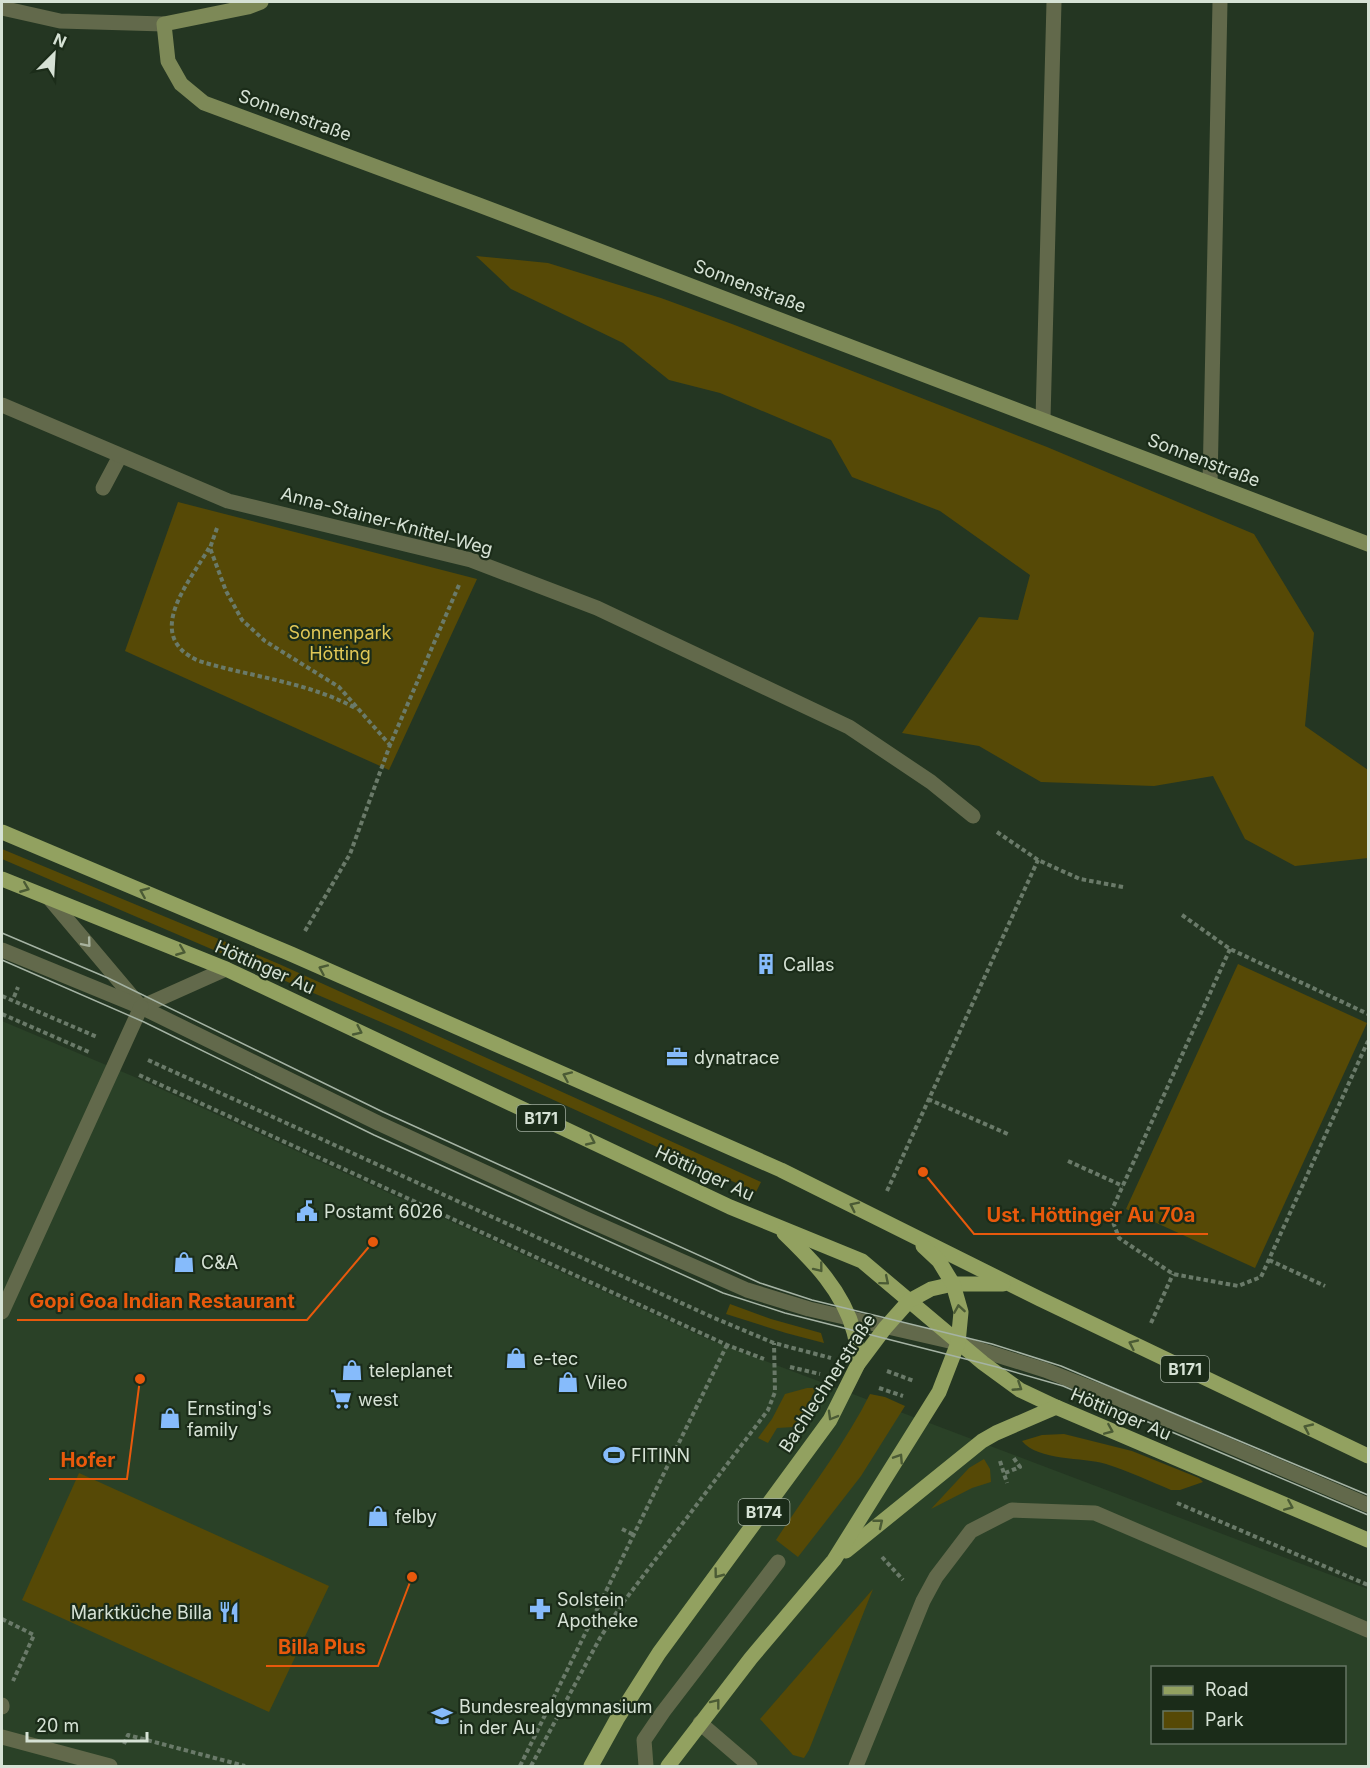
<svg xmlns="http://www.w3.org/2000/svg" width="1370" height="1768" viewBox="0 0 1370 1768" font-family="Inter,sans-serif">
	<rect width="100%" height="100%" fill="#243622"/>
	<path fill="#2a4127" fill-rule="evenodd" d="M2,1021l135,57 573,262 658,249v177h-1366zM1152,1668h192v74h-192z"/>
	<g fill="#564906">
		<path d="M476,256l72,7 113,35 71,26 315,123 207,87 60,99 -9,93 63,44v88l-73,8 -50,-27 -32,-63 -59,10 -113,-4 -62,-36 -77,-13 77,-116 39,3 12,-45 -90,-64 -88,-34 -21,-37 -111,-47 -51,-13 -46,-37 -112,-54z"/>
		<path d="M178,502l299,77 -88,191 -264,-119z"/>
		<path d="M2,849l277,115 482,218 -5,10 -352,-160 -402,-173z"/>
		<path d="M1238,964l129,59 -112,245 -129,-59z"/>
		<path d="M730,1304l41,15 50,14 3,10 -38,-10 -60,-19z"/>
		<path d="M807,1388h9l-16,33 -6,6 -17,1 -9,15 -10,-5 14,-19 13,-25z"/>
		<path d="M870,1394l15,3 20,9 -44,70 -63,81 -22,-17c31,-48 68,-94 94,-146z"/>
		<path d="M1064,1434l68,17 67,27 4,4 -23,8h-9c-21,-9 -43,-19 -65,-26 -23,-7 -68,-3 -84,-23l20,-6z"/>
		<path d="M984,1459l6,10 1,13 -19,6 -41,21 38,-41z"/>
		<path d="M79,1473l250,113 -60,126 -247,-112z"/>
		<path d="M873,1589l-64,161 -5,8 -11,-3 -33,-36z"/>
	</g>
	<g fill="none" stroke-linecap="round" stroke-linejoin="round">
		<g stroke="#6a7a69" stroke-width="4" stroke-dasharray="4.5 3" stroke-linecap="butt">
			<path d="M217,528l-7,20 16,43 16,29 23,21 74,46 51,58"/>
			<path d="M209,548c-20,35 -67,88 -10,113 52,16 110,21 158,48"/>
			<path d="M997,832l41,28 42,19 43,8"/>
			<path d="M1182,915l48,34 138,65"/>
			<path d="M305,931l45,-77 40,-109 69,-160"/>
			<path d="M1230,949l-120,265 9,24 54,36 65,12 23,-9 107,-236"/>
			<path d="M2,996l95,41"/>
			<path d="M14,997l4,-10"/>
			<path d="M2,1014l87,38"/>
			<path d="M148,1060l564,257 62,26 57,15"/>
			<path d="M139,1075l588,270 37,14"/>
			<path d="M928,1099l82,36"/>
			<path d="M1068,1161l55,25"/>
			<path d="M887,1191l151,-331"/>
			<path d="M1269,1260l56,26"/>
			<path d="M1151,1323l22,-49"/>
			<path d="M790,1367l30,7"/>
			<path d="M887,1371l27,10"/>
			<path d="M879,1388l24,8"/>
			<path d="M1000,1461l7,22"/>
			<path d="M1005,1473l15,-6 -7,-10"/>
			<path d="M1177,1503l191,82"/>
			<path d="M622,1529l12,6"/>
			<path d="M882,1557l21,23"/>
			<path d="M2,1619l32,16 -21,46"/>
			<path d="M124,1744l4,-9 117,31"/>
			<path d="M520,1766l207,-421"/>
			<path d="M531,1766l69,-128 22,-34 146,-194 7,-18 -1,-49"/>
		</g>
		<g stroke="#62694b" stroke-width="15">
			<path d="M1043,419l11,-417"/>
			<path d="M1210,484l10,-482"/>
			<path d="M103,488l17,-32"/>
			<path d="M49,898l92,109 85,-38"/>
			<path d="M2,950l139,57 237,116 206,95 163,72 62,19 149,34 87,27 79,31 244,104"/>
			<path d="M2,1312l139,-305"/>
			<path d="M2,1707v-2"/>
			<path d="M700,1723l50,43"/>
			<path d="M2,1737l108,29"/>
			<path d="M646,1766l-2,-26 19,-28 115,-150"/>
			<path d="M856,1766l67,-165 13,-24 35,-46 41,-21 83,3 273,117"/>
		</g>
		<g stroke="#62694b" stroke-width="15">
			<path d="M2,8l58,13 104,3"/>
			<path d="M2,405l226,96 243,59 126,48 252,119 82,55 42,34"/>
		</g>
		<path stroke="#7d8957" stroke-width="15" d="M261,2l-13,5 -84,17 4,37 13,23 23,19 275,102 889,339"/>
		<g stroke="#92a160" stroke-width="15">
			<path d="M2,832l289,122 490,216 259,129 328,157"/>
			<path d="M2,879l224,90 504,238 132,54 121,102 37,27 36,17 312,133"/>
			<path d="M784,1233c29,28 59,58 70,99 3,10 3,22 4,32"/>
			<path d="M846,1551l136,-110 14,-8 60,-26"/>
			<path d="M591,1766l26,-47 42,-66 171,-233 28,-56 27,-36 24,-27 22,-12 22,-5h50"/>
			<path d="M668,1766l83,-108 83,-98 105,-168 19,-49 3,-31 -8,-28 -14,-23 -16,-15"/>
		</g>
		<g stroke="#a5b3a4" stroke-width="1.5">
			<path d="M2,933l106,45 275,134 377,171 52,17 180,44 69,22 307,129"/>
			<path d="M2,960l142,62 230,113 349,158 62,20 212,54 66,19 305,129"/>
		</g>
	</g>
	<defs><path id="oneway-chevron" d="M-2-3.5L2.5 0L-2 3.5" fill="none" stroke-width="1.6" stroke-linecap="round" stroke-linejoin="round" transform="scale(1.5)"/></defs>
	<g stroke="#4b5b35">
		<use href="#oneway-chevron" transform="translate(25 888) rotate(22)"/>
		<use href="#oneway-chevron" transform="translate(144 892) rotate(-157)"/>
		<use href="#oneway-chevron" transform="translate(181 951) rotate(22)"/>
		<use href="#oneway-chevron" transform="translate(323 969) rotate(-156)"/>
		<use href="#oneway-chevron" transform="translate(358 1031) rotate(25)"/>
		<use href="#oneway-chevron" transform="translate(567 1076) rotate(-156)"/>
		<use href="#oneway-chevron" transform="translate(591 1141) rotate(25)"/>
		<use href="#oneway-chevron" transform="translate(854 1206) rotate(-154)"/>
		<use href="#oneway-chevron" transform="translate(819 1268) rotate(52)"/>
		<use href="#oneway-chevron" transform="translate(885 1281) rotate(40)"/>
		<use href="#oneway-chevron" transform="translate(959 1309) rotate(-99)"/>
		<use href="#oneway-chevron" transform="translate(1133 1344) rotate(-155)"/>
		<use href="#oneway-chevron" transform="translate(1018 1387) rotate(33)"/>
		<use href="#oneway-chevron" transform="translate(832 1416) rotate(120)"/>
		<use href="#oneway-chevron" transform="translate(1308 1428) rotate(-155)"/>
		<use href="#oneway-chevron" transform="translate(1109 1430) rotate(23)"/>
		<use href="#oneway-chevron" transform="translate(899 1458) rotate(-57)"/>
		<use href="#oneway-chevron" transform="translate(1289 1506) rotate(23)"/>
		<use href="#oneway-chevron" transform="translate(879 1523) rotate(-39)"/>
		<use href="#oneway-chevron" transform="translate(718 1574) rotate(127)"/>
		<use href="#oneway-chevron" transform="translate(716 1703) rotate(-52)"/>
	</g>
	<use stroke="#a8b29e" href="#oneway-chevron" transform="translate(87 943) rotate(50)"/>
	<defs>
		<symbol id="building-bare" viewBox="-9 -9 18 18"><path d="M-4-6H4V6H1V3H-1V6H-4ZM-2.5-4.3h1.7v1.8h-1.7ZM.8-4.3h1.7v1.8H.8ZM-2.5-1h1.7V.8h-1.7ZM.8-1h1.7V.8H.8Z" fill="#86bbfb" stroke="#1b2c19" stroke-width="2.5" paint-order="stroke"/></symbol>
		<symbol id="office-bare" viewBox="-9 -9 18 18"><path d="M-6-3h4V-5.5h4V-3h4V5H-6ZM-1-4.5V-3h2v-1.5ZM-6 0V1H6V0Z" fill="#86bbfb" stroke="#1b2c19" stroke-width="2.5" paint-order="stroke"/></symbol>
		<symbol id="civic-bare" viewBox="-9 -9 18 18"><path d="M-.6-6.5H3V-4.5H.6V-3L4-1V1h2V6H-6V1h2V-1L-.6-3ZM-1.2 2.5V6h2.4V2.5Z" fill="#86bbfb" stroke="#1b2c19" stroke-width="2.5" paint-order="stroke"/></symbol>
		<symbol id="shop-bare" viewBox="-9 -9 18 18"><path d="M-5-2.5h2.3a2.7 3.5 0 0 1 5.4 0H5L5.5 6h-11ZM-1.5-2.5h3a1.5 2.3 0 0 0-3 0Z" fill="#86bbfb" stroke="#1b2c19" stroke-width="2.5" paint-order="stroke"/></symbol>
		<symbol id="supermarket-bare" viewBox="-9 -9 18 18"><path d="M-6-5.5h2.5l.6 2H6L4.5 2H-2.5L-4.4-4H-6ZM-1.5 3.2a1.3 1.3 0 1 0 .1 0ZM3 3.2a1.3 1.3 0 1 0 .1 0Z" fill="#86bbfb" stroke="#1b2c19" stroke-width="2.5" paint-order="stroke"/></symbol>
		<symbol id="stadium-bare" viewBox="-9 -9 18 18"><path d="M0-5a6.5 5 0 1 0 0 10a6.5 5 0 1 0 0-10ZM-3.5-1.8h7v3.6h-7Z" fill="#86bbfb" stroke="#1b2c19" stroke-width="2.5" paint-order="stroke"/></symbol>
		<symbol id="pharmacy-bare" viewBox="-9 -9 18 18"><path d="M-2-6h4v4h4v4h-4v4h-4v-4h-4v-4h4Z" fill="#86bbfb" stroke="#1b2c19" stroke-width="2.5" paint-order="stroke"/></symbol>
		<symbol id="restaurant-bare" viewBox="-9 -9 18 18"><path d="M-5-6h1v4h1v-4h1v4h1v-4h1v5L-1.5 .5V6h-2V.5L-5-1ZM5-6V6H3V1.5H1.5Q1.5-4 5-6Z" fill="#86bbfb" stroke="#1b2c19" stroke-width="2.5" paint-order="stroke"/></symbol>
		<symbol id="school-bare" viewBox="-9 -9 18 18"><path d="M0-5L7-2L0 1L-7-2ZM-4 1L0 2.5L4 1V4Q0 6-4 4Z" fill="#86bbfb" stroke="#1b2c19" stroke-width="2.5" paint-order="stroke"/></symbol>
	</defs>
	<g fill-rule="evenodd">
		<use href="#building-bare" x="751" y="949" width="30" height="30"/>
		<use href="#office-bare" x="662" y="1042" width="30" height="30"/>
		<use href="#civic-bare" x="292" y="1196" width="30" height="30"/>
		<use href="#shop-bare" x="169" y="1247" width="30" height="30"/>
		<use href="#shop-bare" x="501" y="1343" width="30" height="30"/>
		<use href="#shop-bare" x="337" y="1355" width="30" height="30"/>
		<use href="#shop-bare" x="553" y="1367" width="30" height="30"/>
		<use href="#supermarket-bare" x="326" y="1384" width="30" height="30"/>
		<use href="#shop-bare" x="155" y="1403" width="30" height="30"/>
		<use href="#stadium-bare" x="599" y="1440" width="30" height="30"/>
		<use href="#shop-bare" x="363" y="1501" width="30" height="30"/>
		<use href="#pharmacy-bare" x="525" y="1594" width="30" height="30"/>
		<use href="#restaurant-bare" x="214" y="1597" width="30" height="30"/>
		<use href="#school-bare" x="427" y="1701" width="30" height="30"/>
	</g>
	<g text-anchor="middle" dominant-baseline="central" stroke-width="4.5" stroke-linejoin="round" paint-order="stroke">
		<g fill="#1b2c19" stroke="#9eab9d" stroke-width="1.5">
			<rect x="517" y="1105" width="48" height="26" rx="4.5"/>
			<rect x="1161" y="1356" width="48" height="26" rx="4.5"/>
			<rect x="738.5" y="1499" width="51" height="26" rx="4.5"/>
		</g>
		<g font-size="16" font-weight="bold" fill="#d6e2d5">
			<text x="541" y="1118">B171</text>
			<text x="1185" y="1369">B171</text>
			<text x="764" y="1512">B174</text>
		</g>
		<g font-size="18" fill="#d6e2d5" stroke="#1b2c19">
			<text transform="translate(295 115) rotate(20)">Sonnenstraße</text>
			<text transform="translate(750 286) rotate(21)">Sonnenstraße</text>
			<text transform="translate(1204 460) rotate(21)">Sonnenstraße</text>
			<text transform="translate(387 521) rotate(15)">Anna-Stainer-Knittel-Weg</text>
			<text transform="translate(265 967) rotate(24)">Höttinger Au</text>
			<text transform="translate(705 1173) rotate(25)">Höttinger Au</text>
			<text transform="translate(827 1383) rotate(-57)">Bachlechnerstraße</text>
			<text transform="translate(1121 1414) rotate(23)">Höttinger Au</text>
		</g>
		<g font-size="18" fill="#e0c756" stroke="#1b2c19">
			<text x="340" y="632">Sonnenpark<tspan x="340" dy="21">Hötting</tspan></text>
		</g>
		<g font-size="18" fill="#d6e2d5" stroke="#1b2c19" text-anchor="start">
			<text x="783" y="964">Callas</text>
			<text x="694" y="1057">dynatrace</text>
			<text x="324" y="1211">Postamt 6026</text>
			<text x="201" y="1262">C&amp;A</text>
			<text x="533" y="1358">e-tec</text>
			<text x="369" y="1370">teleplanet</text>
			<text x="585" y="1382">Vileo</text>
			<text x="358" y="1399">west</text>
			<text x="187" y="1408">Ernsting's<tspan x="187" dy="21">family</tspan></text>
			<text x="631" y="1455">FITINN</text>
			<text x="395" y="1516">felby</text>
			<text x="557" y="1599">Solstein<tspan x="557" dy="21">Apotheke</tspan></text>
			<text x="212" y="1612" text-anchor="end">Marktküche Billa</text>
			<text x="459" y="1706">Bundesrealgymnasium<tspan x="459" dy="21">in der Au</tspan></text>
		</g>
	</g>
	<path fill="none" stroke="#e8590c" stroke-width="2" d="M923 1172L974 1234H1208M373 1242L307 1320H17M140 1379L127 1479H49M412 1577L378 1666H266"/>
	<g fill="#e8590c" stroke="#1b2c19" stroke-width="2">
		<circle cx="923" cy="1172" r="6"/>
		<circle cx="373" cy="1242" r="6"/>
		<circle cx="140" cy="1379" r="6"/>
		<circle cx="412" cy="1577" r="6"/>
	</g>
	<g font-size="20" text-anchor="middle" font-weight="bold" fill="#e8590c" stroke="#1b2c19" stroke-width="4.5" stroke-linejoin="round" paint-order="stroke">
		<text x="1091" y="1222">Ust. Höttinger Au 70a</text>
		<text x="162" y="1308">Gopi Goa Indian Restaurant</text>
		<text x="88" y="1467">Hofer</text>
		<text x="322" y="1654">Billa Plus</text>
	</g>
	<rect width="1370" height="1768" fill="none" stroke="#d6e2d5" stroke-width="6"/>
	<rect x="1151" y="1666" width="195" height="78" fill="#1b2c19" stroke="#667564" stroke-width="1.5"/>
	<rect x="1163" y="1686" width="30" height="9" fill="#92a160" stroke="#667564" stroke-width="1.5"/>
	<text x="1205" y="1696" font-size="18" fill="#d6e2d5">Road</text>
	<rect x="1163" y="1711" width="30" height="18" fill="#564906" stroke="#667564" stroke-width="1.5"/>
	<text x="1205" y="1726" font-size="18" fill="#d6e2d5">Park</text>
	<g transform="translate(54 54) rotate(24)" stroke="#1b2c19" stroke-width="4.5" paint-order="stroke">
	<path d="M0-4.5L10 22L0 15L-10 22Z" fill="#d6e2d5"/>
	<text y="-9" font-size="16" font-weight="bold" text-anchor="middle" fill="#d6e2d5">N</text>
	</g>
	<path d="M27 1732v9h120v-9" fill="none" stroke="#d6e2d5" stroke-width="3"/>
	<text x="36" y="1732" font-size="18" fill="#d6e2d5" stroke="#1b2c19" stroke-width="4.5" paint-order="stroke">20 m</text>
</svg>
